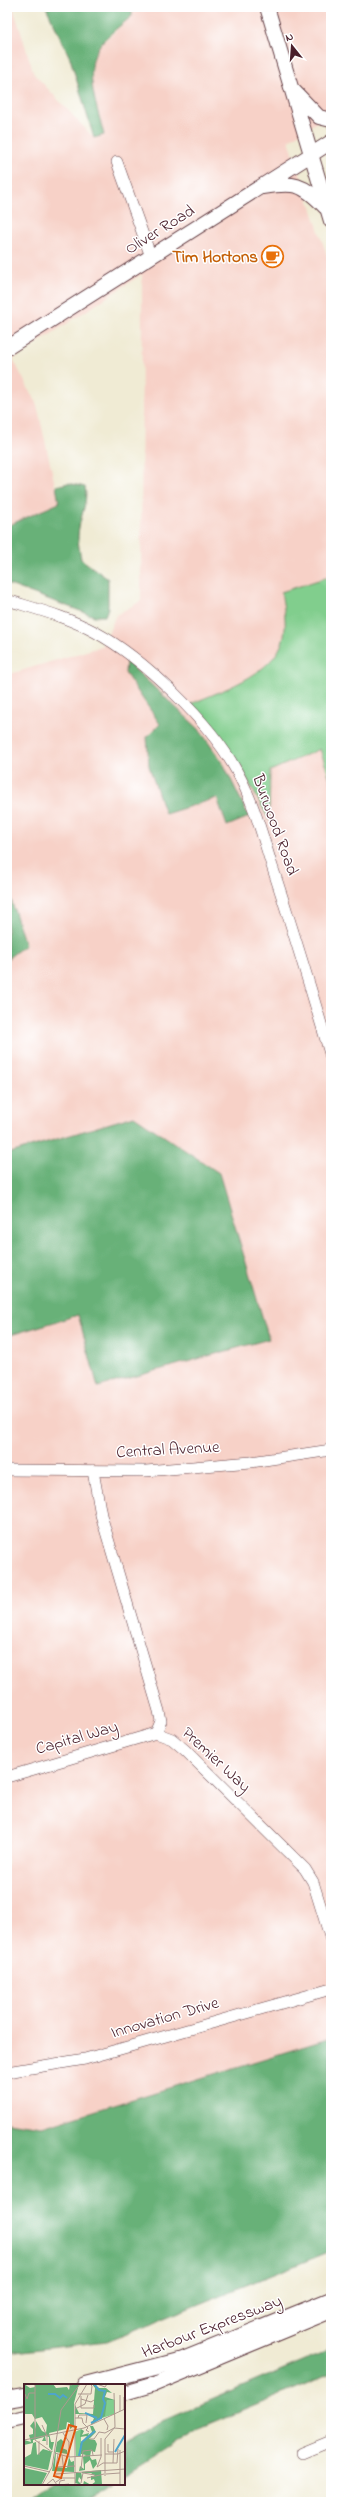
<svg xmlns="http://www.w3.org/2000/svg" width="338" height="2509" viewBox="0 0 338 2509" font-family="'Indie Flower',sans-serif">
	<rect width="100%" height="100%" fill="#fff"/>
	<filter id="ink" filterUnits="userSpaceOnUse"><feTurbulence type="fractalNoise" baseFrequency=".025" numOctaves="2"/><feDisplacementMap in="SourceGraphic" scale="8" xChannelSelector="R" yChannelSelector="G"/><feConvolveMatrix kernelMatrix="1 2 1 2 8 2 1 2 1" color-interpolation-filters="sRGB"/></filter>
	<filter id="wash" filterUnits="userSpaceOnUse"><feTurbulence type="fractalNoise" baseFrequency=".012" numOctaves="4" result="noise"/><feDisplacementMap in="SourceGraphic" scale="16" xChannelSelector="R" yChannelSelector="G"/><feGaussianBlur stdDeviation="0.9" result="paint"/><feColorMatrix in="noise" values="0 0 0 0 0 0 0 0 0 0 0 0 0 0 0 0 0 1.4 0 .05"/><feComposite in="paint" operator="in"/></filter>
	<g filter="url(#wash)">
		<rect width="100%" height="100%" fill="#f0ebd4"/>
		<path fill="#f7d1c7" d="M7,7h6l21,67 60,64 10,-3 -12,-50 1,-23 5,-15 34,-31v-9h199v106l-42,27 42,128v1770l-289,89 -35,-5v-786l71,-21 20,72 171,-48 -135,-223 -127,38v-195l18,-14 -18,-59v-211l96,-29 13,-31 25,-14 1,-327 -129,85 24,46 22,98 -52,23z"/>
		<path fill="#81ce8d" stroke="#66765c" d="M331,576v206l-11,-33 -50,22 -1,49 -34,-63 -44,-53c33,-15 92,-32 94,-75 1,-12 -2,-25 -4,-37z"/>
		<g fill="#68b178" stroke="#596852">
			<path d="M46,7h86v9c-9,8 -29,22 -34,32 -15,25 0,61 6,87l-10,3 -24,-80z"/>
			<path d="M68,483l17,4c4,16 -7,33 -7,50 0,7 2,15 3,22l27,20v29l-3,8h-11l-87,-32v-58l52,-23 -3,-17z"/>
			<path d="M126,661l73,68 25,36 25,52 -22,9 -10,-28 -52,16 -16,-48 -2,-29 13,-13 -35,-51z"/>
			<path d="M7,886l18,59 -18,14z"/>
			<path d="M134,1116l85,57 50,166 -171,48 -20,-72 -71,21v-182z"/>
			<path d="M331,2038v213l-224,90 -100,12v-231l35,5z"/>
			<path d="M331,2349v25l-130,54 -77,49v-33l38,-23z"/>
			<path d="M55,2484h58l-29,18h-61z"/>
		</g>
	</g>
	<g filter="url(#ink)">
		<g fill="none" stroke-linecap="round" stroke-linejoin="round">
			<defs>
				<g id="minor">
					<path d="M117,162l34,95"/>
					<path d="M7,600c29,9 61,17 88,32 48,26 115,90 141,138 17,30 26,64 36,96 21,63 40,127 59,191"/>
					<path d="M7,1470l139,1 105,-9 80,-12"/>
					<path d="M93,1471l8,44 58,196 2,10 -5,12 16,6 13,11 120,119 8,13 18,58"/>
					<path d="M7,1777l149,-44"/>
					<path d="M7,2072l78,-13 246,-70"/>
					<path d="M302,2453l29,-12"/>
				</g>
				<g id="major">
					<path d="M267,7l64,214"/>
					<path d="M294,91l25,26 12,3"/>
					<path d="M262,187c33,-5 40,-4 63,20"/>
					<path d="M7,348l324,-206"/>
					<path d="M168,2365l163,-66"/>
					<path d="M124,2393l31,-9 176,-73"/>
					<path d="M7,2421l18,-4"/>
				</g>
				<g id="highway">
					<path d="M85,2385l93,-24"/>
					<path d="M7,2399l18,-3"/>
				</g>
			</defs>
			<use href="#minor" stroke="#633e44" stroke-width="12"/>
			<use href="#major" stroke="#633e44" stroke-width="16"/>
			<use href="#highway" stroke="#633e44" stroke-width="18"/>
			<use href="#minor" stroke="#fff" stroke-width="11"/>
			<use href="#major" stroke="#fff" stroke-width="14"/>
			<use href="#highway" stroke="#fff" stroke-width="16"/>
		</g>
	</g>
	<defs>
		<symbol id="cafe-ring" viewBox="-11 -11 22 22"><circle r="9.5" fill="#fff" stroke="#e8710a" stroke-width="1.5"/><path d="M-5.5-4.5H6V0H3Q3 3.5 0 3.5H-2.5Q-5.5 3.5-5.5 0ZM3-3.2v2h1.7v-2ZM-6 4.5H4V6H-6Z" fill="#e8710a"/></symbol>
	</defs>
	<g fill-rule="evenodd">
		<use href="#cafe-ring" x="260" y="244" width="25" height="25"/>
	</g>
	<g text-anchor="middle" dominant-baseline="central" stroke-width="3" stroke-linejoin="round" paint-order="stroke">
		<g font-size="17" fill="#4a1f2b" stroke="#fff">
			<text transform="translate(160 230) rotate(-32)">Oliver Road</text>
			<text transform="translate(275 825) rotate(70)">Burwood Road</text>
			<text transform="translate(168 1450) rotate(-3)">Central Avenue</text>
			<text transform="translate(77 1738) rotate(-16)">Capital Way</text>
			<text transform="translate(216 1760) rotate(43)">Premier Way</text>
			<text transform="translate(165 2018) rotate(-16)">Innovation Drive</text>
			<text transform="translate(212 2327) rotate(-21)">Harbour Expressway</text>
		</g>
		<g font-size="17" font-weight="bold" fill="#c56008" stroke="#fff" text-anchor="end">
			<text x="258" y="257">Tim Hortons</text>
		</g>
	</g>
	<g transform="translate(24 2384)">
		<rect width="101" height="101" fill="#f0ebd4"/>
		<path d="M83,16h8v14l-13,4zM57,45v28h-5l-1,-25z" fill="#81ce8d"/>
		<path d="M0,0l6,4 5,-1v-3h18l3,4 11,-1 2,3 1,-6h9l-5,19v23l-4,3v-6l-3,-1 -1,7 -17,4 2,9h3l-6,28 -24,-5v-9v2l7,-4 2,-11 -9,2v-5l7,2 -2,-7 4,-1v-5l-3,-3 4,-5 2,8v-8l6,10 4,2 1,-8 -5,-8 -7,2 -3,-5h-8zM21,52l4,1v10l4,5 -10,-3 -6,6 -1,-13 -3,1v-3l11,-3 -2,4h4zM68,0l7,4h7l6,5 -5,-1 -2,5 10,3h-8l-2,16 -14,9 3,-7 -6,-4h-13v-9l4,8 14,1 2,-26zM66,42h3l3,6 -7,7 6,1 2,4 -2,8 -4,-1 -1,6 2,3 4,-1 1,5 -4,5 -3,-9 -5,4v6l-6,1 1,-5 4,3 -1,-12 3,-2 -5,-1 -1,-10 7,-8 -7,1 1,-8 3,2 -2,4 7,-2 -1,3 4,-4zM37,55l3,3 -2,6 5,2v4l-11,-2 -1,15 12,1 2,-11 2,5 3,-1v11l-22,-1 5,-29zM0,84l23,5 -6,12h-17zM77,86l1,15h-19l1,-4 7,4 4,-3 -1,-3 -3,1v-4h4l-4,-3h-9v8l-3,-4 -1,4 4,4 -7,-2 1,-10h5v4l1,-5z" fill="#68b178" fill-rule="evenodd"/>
		<path fill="none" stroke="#4ea5cb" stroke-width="2" d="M24,10h7l5,4 3,-3 4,3M61,29l12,5M67,39l10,-5 4,-15 -2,-4 2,-8 -6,-1 -5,-6M91,68l10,-17M55,72l3,-14 13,-11"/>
		<path fill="none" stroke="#ae9990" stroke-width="1" d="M11,0v56l17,12M32,0l16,1M73,0l8,3 2,-3M1,10l2,5 2,-6h6M54,10h13l1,-8 -2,-2M96,11v16M57,12v12h13v-3M57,15l10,3 3,-2M51,25l10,-5 3,-9M100,26v-13M51,34h7l1,5 5,5 -2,2 3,2M54,34l1,-3h8l-1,8M80,35l4,7 -1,4M18,41l5,11v9M39,49l6,9v15M77,54v19l-4,10 6,-4h14l1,-14M66,55h4l5,-7 6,1 9,-5 11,1M0,56l60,-12 41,-19M15,57v14M84,60v8h5M96,66v35M31,69l14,4 33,-2M34,70l-2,13 19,-1M81,70h13l7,-3M38,71l2,17M89,79l1,-24M0,82l26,6M57,85l2,-18 9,-1 1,5M32,90l69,-5M82,90l14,-1M81,92v-37l10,-12 -1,-34M63,94l17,-4M41,96l-5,1 -1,4 10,-1M32,98l6,-4h13M57,99l2,-10 12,2M18,101l10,-18 9,-57 19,-26M22,101l7,-6 4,6M51,101v-81l12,-20"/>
		<path fill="#e0560e" fill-opacity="0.15" stroke="#e0560e" stroke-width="2" d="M45,41l7,2 -15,51 -7,-2z"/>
		<rect width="101" height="101" fill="none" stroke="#4a1f2b" stroke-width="2"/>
	</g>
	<rect width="338" height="2509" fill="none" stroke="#fff" stroke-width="24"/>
	<g transform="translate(292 46) rotate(343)" stroke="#ffffff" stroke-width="3" paint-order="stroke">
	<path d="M0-3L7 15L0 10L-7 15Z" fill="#4a1f2b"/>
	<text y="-6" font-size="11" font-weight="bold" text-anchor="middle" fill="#4a1f2b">N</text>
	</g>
</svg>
